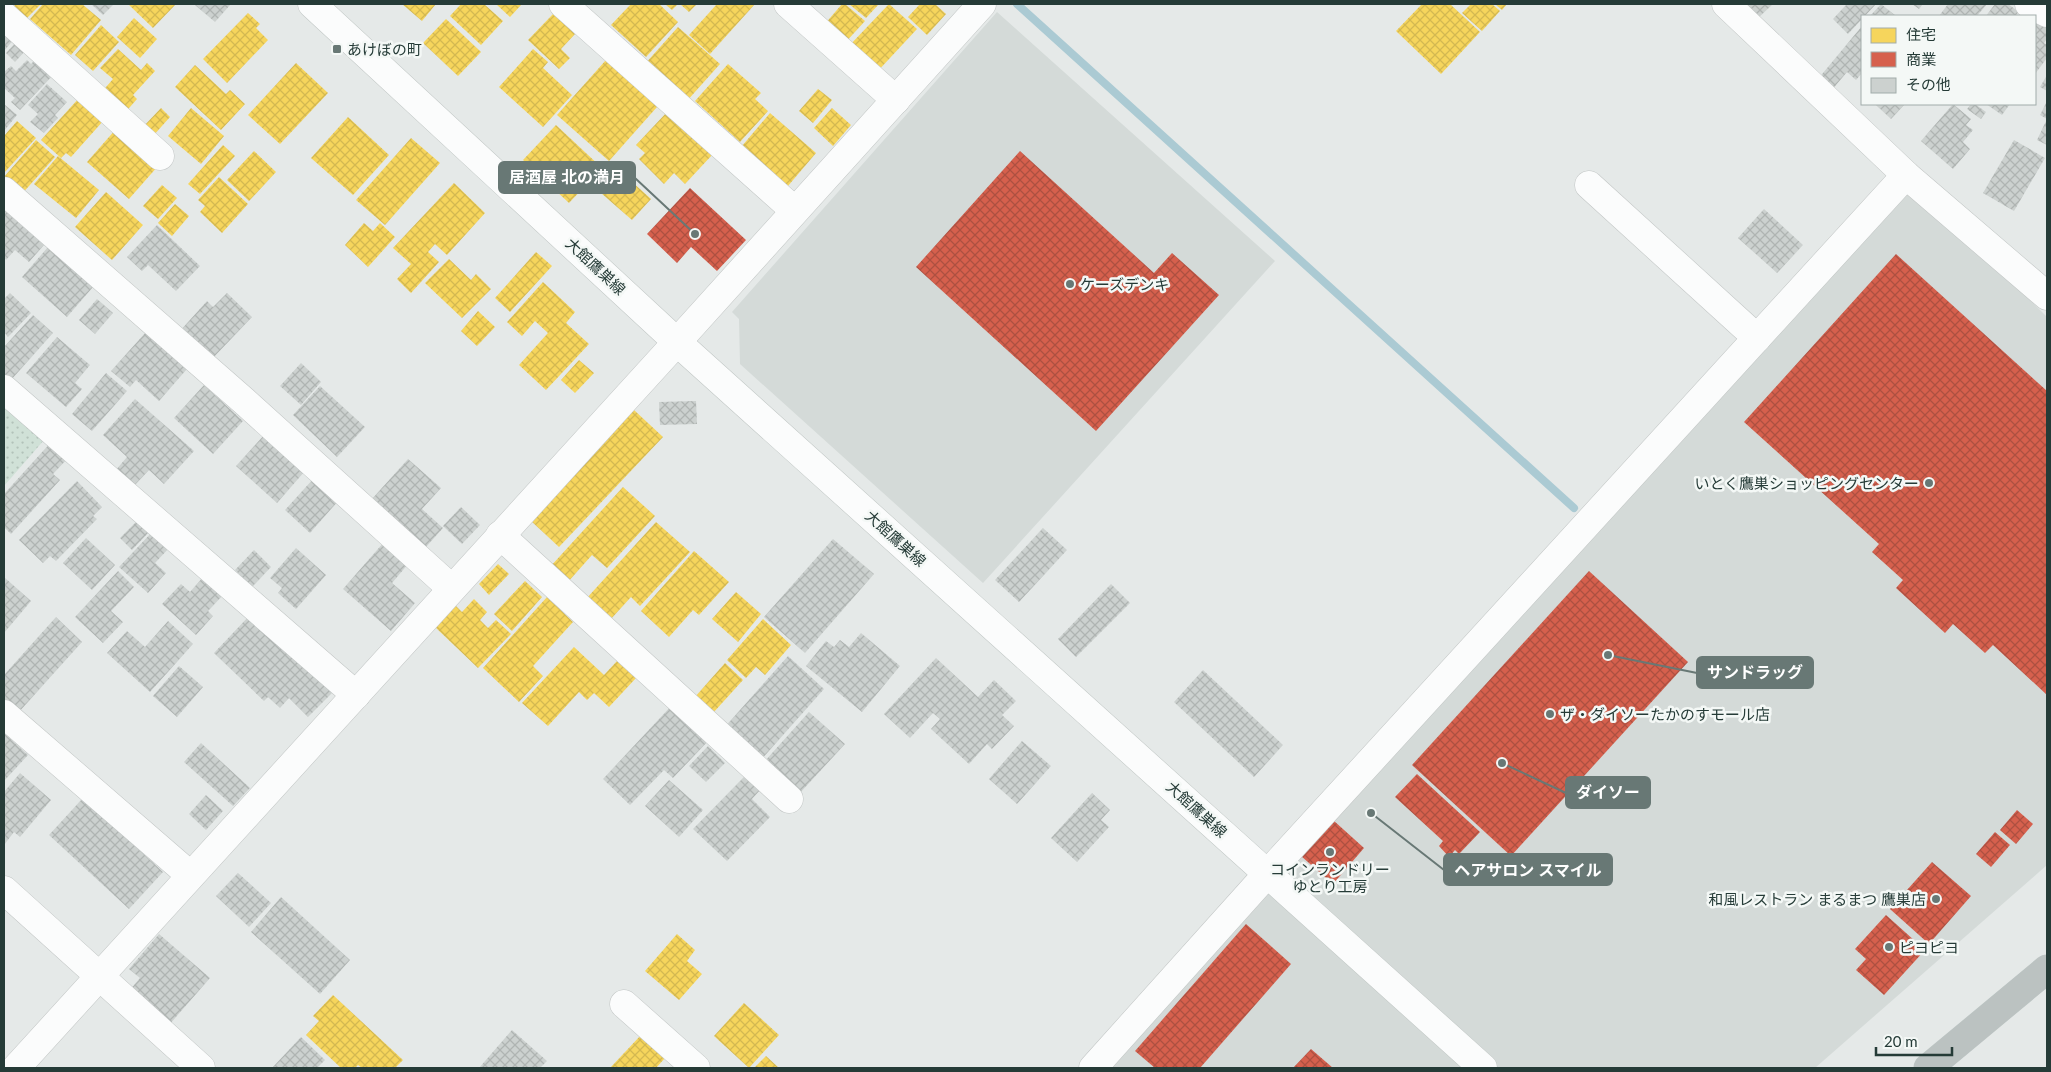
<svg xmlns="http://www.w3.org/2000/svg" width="2051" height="1072" viewBox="0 0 2051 1072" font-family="Lato,'Noto Sans JP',sans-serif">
	<defs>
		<pattern id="grass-dots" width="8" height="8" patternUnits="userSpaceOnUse" patternTransform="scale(1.25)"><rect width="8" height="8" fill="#d0e1d7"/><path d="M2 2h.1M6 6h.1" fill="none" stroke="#b2c2b9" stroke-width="1.8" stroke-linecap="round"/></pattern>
		<pattern id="homes-cross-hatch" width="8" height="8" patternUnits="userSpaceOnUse" patternTransform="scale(1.25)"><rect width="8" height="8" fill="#f6d55c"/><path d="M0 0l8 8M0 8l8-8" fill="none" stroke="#d3b851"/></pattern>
		<pattern id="shops-cross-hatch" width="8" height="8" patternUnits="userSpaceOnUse" patternTransform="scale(1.25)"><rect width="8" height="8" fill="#d6604d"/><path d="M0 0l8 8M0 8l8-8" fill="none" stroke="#ad5041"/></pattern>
		<pattern id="building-cross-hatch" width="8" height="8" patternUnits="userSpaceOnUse" patternTransform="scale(1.25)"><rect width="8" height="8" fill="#ccd1cf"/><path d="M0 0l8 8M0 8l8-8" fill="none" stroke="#afb4b2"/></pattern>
	</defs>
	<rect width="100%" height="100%" fill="#e5e9e8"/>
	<g fill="#d4dad8">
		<path d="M997,12l278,249 -292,322 -243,-219 -1,-45 -7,-7z"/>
		<path d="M1906,175l141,142v548l-232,203h-722z"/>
	</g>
	<path fill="url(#grass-dots)" d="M4,402l41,37 -41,47z"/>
	<g fill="url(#homes-cross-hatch)">
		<path d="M16,4h25l-17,17 -13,-12z"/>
		<path d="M43,4h39l19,16 -30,35 -41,-36z"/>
		<path d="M128,4h48l-23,24z"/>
		<path d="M402,4h34l-14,17z"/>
		<path d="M461,4h23l19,17 -22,24 -31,-29z"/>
		<path d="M496,4h26l-12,13z"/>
		<path d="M631,4h28l19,18 -32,35 -35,-32z"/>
		<path d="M665,4h13l-6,6z"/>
		<path d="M680,4h17l-8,8z"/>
		<path d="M717,4h38l-45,50 -21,-19z"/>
		<path d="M842,4h3l20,17 -21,23 -20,-19z"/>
		<path d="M849,4h30l-13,14z"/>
		<path d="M889,4l28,25 -41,44 -28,-26z"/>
		<path d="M920,4h15l11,10 -19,21 -19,-18z"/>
		<path d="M1422,4h28l30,28 -39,42 -45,-43z"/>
		<path d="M1471,4h21l8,7 -18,20 -20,-18z"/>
		<path d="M1495,4h12l-5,6z"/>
		<path d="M248,13l12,11 -4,4 12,12 -41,43 -24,-24z"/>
		<path d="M553,14l22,20 -14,15 9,9 -11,11 -31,-29z"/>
		<path d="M134,18l23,21 -17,19 -23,-21z"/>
		<path d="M446,19l35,33 -23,24 -35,-33z"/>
		<path d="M101,25l18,17 -26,29 -18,-16z"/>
		<path d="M678,27l42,37 -34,38 -42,-37z"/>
		<path d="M118,49l23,21 6,-7 8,8 -22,24 4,4 -14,16 -23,-21 13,-15 -13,-11z"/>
		<path d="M533,49l15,13 -5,6 29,27 -29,32 -44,-40z"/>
		<path d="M606,60l51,47 -48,54 -52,-46z"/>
		<path d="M296,63l32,30 -48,51 -32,-29z"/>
		<path d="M728,64l33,29 -6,6 13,12 -28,31 -45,-41z"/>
		<path d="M195,65l31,29 4,-4 15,14 -24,26 -46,-43z"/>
		<path d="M818,89l14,11 -19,23 -14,-12z"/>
		<path d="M79,98l25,22 -33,37 -5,-4 -5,5 -20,-18z"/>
		<path d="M161,108l9,9 -17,19 -10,-9z"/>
		<path d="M191,108l33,28 -23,28 -33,-28z"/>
		<path d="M832,108l19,17 -18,21 -19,-18z"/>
		<path d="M668,111l45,43 -28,30 -11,-11 -10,11 -25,-25 6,-6 -9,-8z"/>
		<path d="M770,113l46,40 -28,33 -46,-40z"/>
		<path d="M348,117l41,38 -36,40 -42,-37z"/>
		<path d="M17,121l19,17 -32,35v-37z"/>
		<path d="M556,125l46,43 -33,35 -46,-43z"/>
		<path d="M116,129l42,37 -29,33 -42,-37z"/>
		<path d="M411,138l29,25 -55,62 -29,-25z"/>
		<path d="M36,140l19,17 -35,39 -16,-14v-5z"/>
		<path d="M223,145l12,11 -35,38 -12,-10z"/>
		<path d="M254,151l22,21 -27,29 -22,-21z"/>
		<path d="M58,156l41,34 -23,28 -42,-34z"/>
		<path d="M620,171l31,28 -19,21 -31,-27z"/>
		<path d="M219,177l29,27 -26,29 -22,-21 5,-6 -7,-6z"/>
		<path d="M454,183l31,30 -38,42 -12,-11 -7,8 11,10 -28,31 -14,-14 14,-15 -18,-16z"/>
		<path d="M162,185l15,13 -19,21 -15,-13z"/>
		<path d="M106,192l37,33 -31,35 -37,-33z"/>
		<path d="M175,204l14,12 -17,20 -14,-13z"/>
		<path d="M364,223l9,8 7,-8 15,14 -27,30 -23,-22z"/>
		<path d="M536,252l16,14 -42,46 -15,-14z"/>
		<path d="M449,259l22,21 5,-6 15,15 -29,29 -37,-35z"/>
		<path d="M543,282l32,30 -9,11 23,21 -43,46 -27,-25 29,-32 -13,-12 -13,15 -15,-14z"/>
		<path d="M478,311l17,16 -18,19 -16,-15z"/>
		<path d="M579,360l15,13 -19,20 -14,-13z"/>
		<path d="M634,410l29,27 -104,110 -29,-27z"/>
		<path d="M623,487l32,29 -48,52 -15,-13 -25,28 -17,-16z"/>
		<path d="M656,522l34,30 -50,54 -9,-9 -21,23 -24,-21z"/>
		<path d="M694,551l35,31 -30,33 -6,-5 -24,27 -28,-26z"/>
		<path d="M498,564l11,10 -20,21 -10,-11z"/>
		<path d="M525,581l17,16 -30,34 -18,-17z"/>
		<path d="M736,592l25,22 -23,28 -26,-23z"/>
		<path d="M547,597l26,25 -40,44 10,10 -24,26 -36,-34z"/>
		<path d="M474,599l13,13 -7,8 8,8 8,-8 15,14 -33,34 -43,-41 20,-22 7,7z"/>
		<path d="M763,619l28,26 -26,30 -9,-8 -10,11 -19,-18z"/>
		<path d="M574,647l30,28 13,-14 19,17 -27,29 -15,-14 -7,7 -8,-8 -31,34 -26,-23z"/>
		<path d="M725,663l18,17 -30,33 -18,-16z"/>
		<path d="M677,934l18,16 -8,11 15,13 -23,26 -34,-29z"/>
		<path d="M333,995l70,65 -8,8h-33l-4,-3 -3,3h-14l-35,-33 13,-14 -6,-5z"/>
		<path d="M744,1003l35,32 -30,33 -35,-32z"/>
		<path d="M641,1035l24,23 -9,10h-46z"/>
		<path d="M766,1056l13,12h-25z"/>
	</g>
	<g fill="url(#shops-cross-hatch)">
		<path d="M1020,151l134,122 18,-20 47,42 -123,136 -180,-164z"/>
		<path d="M690,188l56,52 -29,31 -26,-24 -14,16 -30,-29z"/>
		<path d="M1896,254l151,137v304l-54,-50 -8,8 -32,-29 -8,9 -49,-45 7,-8 -31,-28 7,-8 -135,-122z"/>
		<path d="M1589,571l99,91 -177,194 -99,-91z"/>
		<path d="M1417,774l63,58 -21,22 -4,-4 -6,7 -10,-11 4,-5 -48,-44z"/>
		<path d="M2017,810l16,14 -17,20 -16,-14z"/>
		<path d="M1333,820l31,28 -31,36 -32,-28z"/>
		<path d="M1995,832l15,13 -19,22 -15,-13z"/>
		<path d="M1932,862l39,34 -42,48 -39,-35z"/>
		<path d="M1886,915l39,35 -41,45 -28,-25 10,-11 -11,-10z"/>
		<path d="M1246,924l45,40 -91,104h-45l-20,-17z"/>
		<path d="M1311,1049l22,19h-40z"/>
	</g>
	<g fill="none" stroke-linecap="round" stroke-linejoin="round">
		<path stroke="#abcad3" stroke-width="8" d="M1017,4l557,504"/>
	</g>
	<g fill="url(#building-cross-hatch)">
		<path d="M91,4h23l-11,11z"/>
		<path d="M196,4h35l-16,18 -20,-17z"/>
		<path d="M1745,4h28l-17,16z"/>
		<path d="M1847,4h29l-11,12h-3v3l-14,15 -15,-15z"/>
		<path d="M1881,4l15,12h-26z"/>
		<path d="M1912,4h11l-4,5z"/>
		<path d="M1948,4h39l-10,12h-38z"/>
		<path d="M1995,4h13l11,8 -4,4h-29z"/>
		<path d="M2035,17l12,9v13l-3,4 3,2v13l-12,16z"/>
		<path d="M1862,26v47l-6,7 -9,-8 -16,19 -13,-12z"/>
		<path d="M4,28l11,10 -11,13z"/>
		<path d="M17,41l10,8 -12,13 -9,-9z"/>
		<path d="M39,56l17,16 -36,38 -9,-8 4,-4 -11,-10v-18l1,1 6,-5 5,5 11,-11 4,4z"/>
		<path d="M2047,75v16l-7,-4z"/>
		<path d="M47,84l20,18 -12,13 3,3 -14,15 -14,-11 8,-8 -10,-9z"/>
		<path d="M2046,103l1,1v41l-10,-5 10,-21 -7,-4z"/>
		<path d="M4,104l13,11 -13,16z"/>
		<path d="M1877,104h28l-14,15 -15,-14z"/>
		<path d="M1953,104l18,15 -5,6 7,5 -10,12 7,7 -17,20 -32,-28z"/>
		<path d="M1971,104h4l11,8 -5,7 -14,-10z"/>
		<path d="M1986,104h24l-8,11z"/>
		<path d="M2014,140l31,18 -31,53 -31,-18z"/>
		<path d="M1764,209l39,36 -26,28 -39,-35z"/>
		<path d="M4,210l40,35 -15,17 -14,-12 -9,10 -2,-3z"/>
		<path d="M157,225l43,41 -24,25 -28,-26 -6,6 -15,-14z"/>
		<path d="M48,247l45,40 -26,30 -45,-40z"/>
		<path d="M10,293l21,20 -23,24 -4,-5v-33z"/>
		<path d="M227,293l25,24 -41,43 -31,-29 27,-30 6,6z"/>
		<path d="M97,299l16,14 -18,21 -16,-14z"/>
		<path d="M33,315l20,18 -42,47 -7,-6v-27z"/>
		<path d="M146,332l41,37 -28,32 -23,-21 -6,7 -19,-16z"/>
		<path d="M57,337l33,28 -15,18 7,6 -16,18 -40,-34z"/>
		<path d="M301,363l20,19 -20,23 -21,-19z"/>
		<path d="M106,373l21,18 -35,40 -20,-17z"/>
		<path d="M204,385l39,36 -30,33 -39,-36z"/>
		<path d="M320,386l45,41 -28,30 -44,-42z"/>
		<path d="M135,399l59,52 -30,33 -15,-14 -16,17 -18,-16 12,-14 -24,-22z"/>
		<path d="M696,401l1,23 -37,1 -1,-23z"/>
		<path d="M265,434l40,37 -28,32 -41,-37z"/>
		<path d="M53,440l17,16 -17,18 7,6 -49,54 -7,-7v-33z"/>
		<path d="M408,459l33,29 -19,21 21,19 -17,19 -54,-48z"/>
		<path d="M314,478l25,22 -29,33 -25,-23z"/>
		<path d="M77,481l25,26 -9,9 4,3 -41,42 -6,-5 -7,7 -24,-23z"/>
		<path d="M461,507l19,18 -18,19 -19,-18z"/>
		<path d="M138,520l12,11 -18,19 -12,-12z"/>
		<path d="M1043,528l24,22 -48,52 -24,-22z"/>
		<path d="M153,531l17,16 -15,16 11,10 -18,20 -29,-26z"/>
		<path d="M86,538l29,27 -23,25 -29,-27z"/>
		<path d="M833,539l41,35 -69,79 -41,-36z"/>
		<path d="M384,542l25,21 -17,20 23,20 -24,28 -48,-42z"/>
		<path d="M296,548l30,27 -30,34 -18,-16 4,-5 -12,-10z"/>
		<path d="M254,550l17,17 -19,20 -17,-17z"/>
		<path d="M118,571l16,16 -23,24 12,11 -20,21 -28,-26z"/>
		<path d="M204,576l20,18 -16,17 5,5 -17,19 -34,-31 19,-20 9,8z"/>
		<path d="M4,577l27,24 -27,32z"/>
		<path d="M1111,584l19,19 -54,54 -18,-18z"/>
		<path d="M250,615l82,78 -24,24 -19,-19 -9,10 -12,-11 -4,4 -50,-48z"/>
		<path d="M56,617l26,25 -64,71 -14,-13v-25z"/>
		<path d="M168,621l25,23 -43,48 -43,-39 20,-22 18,16z"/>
		<path d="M861,633l39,33 -38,46 -56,-46 20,-25 8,6 6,-7 9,7z"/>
		<path d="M788,656l36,33 -64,72 -36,-33z"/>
		<path d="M936,658l42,39 16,-17 22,21 -14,14 12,11 -22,23 -5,-5 -18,20 -38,-35 9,-10 -7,-6 -23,25 -26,-24z"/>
		<path d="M179,666l24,21 -26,30 -24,-21z"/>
		<path d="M1203,670l80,75 -29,32 -80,-75z"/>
		<path d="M673,704l37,35 -37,39 -9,-8 -34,35 -27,-26z"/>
		<path d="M809,712l36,32 -46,50 -35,-32z"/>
		<path d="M4,733l24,22 -24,26z"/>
		<path d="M1022,741l29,25 -34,38 -28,-25z"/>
		<path d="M201,743l49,45 -17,18 -49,-44z"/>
		<path d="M708,746l17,17 -19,19 -17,-16z"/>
		<path d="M20,773l31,27 -31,37 -6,-5 -10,13v-53z"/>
		<path d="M746,775l15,14 -9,10 18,18 -43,44 -34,-32z"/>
		<path d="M669,780l34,30 -24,27 -34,-31z"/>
		<path d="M1092,793l18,17 -9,10 8,7 -32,35 -26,-24z"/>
		<path d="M206,795l17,16 -17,19 -17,-16z"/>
		<path d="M83,798l80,74 -34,37 -80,-74z"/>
		<path d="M238,873l33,30 -22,24 -33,-31z"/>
		<path d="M281,897l69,63 -30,34 -69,-62z"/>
		<path d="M159,934l51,44 -41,47 -40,-34 11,-13 -11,-9z"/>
		<path d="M512,1030l35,31 -7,7h-61z"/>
		<path d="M301,1037l24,23 -8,8h-45z"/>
	</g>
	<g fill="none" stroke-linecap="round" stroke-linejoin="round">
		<defs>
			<g id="street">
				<path d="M563,4l231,206"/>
				<path d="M788,4l108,96"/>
				<path d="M1726,4l180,171 141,121"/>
				<path d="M2029,4l18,9"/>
				<path d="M4,16l156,140"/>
				<path d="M1589,185l168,153"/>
				<path d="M4,191l240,210 207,187"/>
				<path d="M4,389l352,306"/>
				<path d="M500,535l289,264"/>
				<path d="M4,714l186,161"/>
				<path d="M4,890l197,178"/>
				<path d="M624,1004l72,64"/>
				<path d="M16,1068l661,-726 305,-338"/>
				<path d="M1093,1068l175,-195 638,-698"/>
			</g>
			<path id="secondary" d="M312,4l365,338 806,726"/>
			<path id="highway" d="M1928,1068l119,-99"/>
		</defs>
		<use href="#street" stroke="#c2c6c5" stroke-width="29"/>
		<use href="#secondary" stroke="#c1c7c5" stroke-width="29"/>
		<use href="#highway" stroke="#bdc5c4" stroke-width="29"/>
		<use href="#street" stroke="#fbfcfc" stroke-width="28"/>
		<use href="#secondary" stroke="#fbfcfc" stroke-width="28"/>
		<use href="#highway" stroke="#bbc2c1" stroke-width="28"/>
	</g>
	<g fill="#687875" stroke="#f4f8f6" stroke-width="2">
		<rect x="332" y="44" width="10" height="10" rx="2.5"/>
		<circle cx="1070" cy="284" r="5"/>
		<circle cx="1929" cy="483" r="5"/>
		<circle cx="1550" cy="714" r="5"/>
		<circle cx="1330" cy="852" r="5"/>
		<circle cx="1936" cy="899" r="5"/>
		<circle cx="1889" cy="947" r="5"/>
	</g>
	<g text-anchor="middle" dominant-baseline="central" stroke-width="5" stroke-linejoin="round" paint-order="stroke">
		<g font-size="15" fill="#253b37" stroke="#f4f8f6" text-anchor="start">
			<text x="347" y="49">あけぼの町</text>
			<text x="1080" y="284">ケーズデンキ</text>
			<text x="1919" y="483" text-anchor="end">いとく鷹巣ショッピングセンター</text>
			<text x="1560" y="714">ザ・ダイソーたかのすモール店</text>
			<text x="1330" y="869" text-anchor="middle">コインランドリー<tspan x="1330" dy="17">ゆとり工房</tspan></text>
			<text x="1926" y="899" text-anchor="end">和風レストラン まるまつ 鷹巣店</text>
			<text x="1899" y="947">ピヨピヨ</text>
		</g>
		<g font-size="15" fill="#253b37" stroke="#f4f8f6">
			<text transform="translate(596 266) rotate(43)">大館鷹巣線</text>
			<text transform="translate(896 538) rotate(42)">大館鷹巣線</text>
			<text transform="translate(1197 809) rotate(42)">大館鷹巣線</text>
		</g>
	</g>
	<path fill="none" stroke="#687875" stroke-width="2" d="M695 234L635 178M1608 655L1697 673M1502 763L1566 793M1371 813L1444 870"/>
	<g fill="#687875" stroke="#f4f8f6" stroke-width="2">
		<circle cx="695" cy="234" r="5"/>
		<circle cx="1608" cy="655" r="5"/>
		<circle cx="1502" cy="763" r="5"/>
		<circle cx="1371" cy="813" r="5"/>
	</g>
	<g fill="#687875" stroke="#687875" stroke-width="2">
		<rect x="499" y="162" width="136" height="31" rx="5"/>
		<rect x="1697" y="657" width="116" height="31" rx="5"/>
		<rect x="1566" y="777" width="84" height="31" rx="5"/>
		<rect x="1444" y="854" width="168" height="31" rx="5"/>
	</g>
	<g font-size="16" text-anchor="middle" font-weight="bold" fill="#fff">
		<text x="567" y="183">居酒屋 北の満月</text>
		<text x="1755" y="678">サンドラッグ</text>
		<text x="1608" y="798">ダイソー</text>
		<text x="1528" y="876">ヘアサロン スマイル</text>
	</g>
	<rect width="2051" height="1072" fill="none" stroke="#253b37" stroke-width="10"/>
	<rect x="1861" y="15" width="175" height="90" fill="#f4f8f6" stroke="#a1acaa"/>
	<rect x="1871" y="28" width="25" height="15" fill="#f6d55c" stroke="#a1acaa"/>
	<text x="1906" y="40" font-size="15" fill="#253b37">住宅</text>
	<rect x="1871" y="52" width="25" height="15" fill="#d6604d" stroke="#a1acaa"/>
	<text x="1906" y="65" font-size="15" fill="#253b37">商業</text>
	<rect x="1871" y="78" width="25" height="15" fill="#ccd1cf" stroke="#a1acaa"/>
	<text x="1906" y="90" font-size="15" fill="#253b37">その他</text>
	<path d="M1876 1047v8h76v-8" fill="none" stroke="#253b37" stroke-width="2.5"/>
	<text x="1884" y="1047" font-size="15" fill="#253b37" stroke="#f4f8f6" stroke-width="4" paint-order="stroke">20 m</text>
</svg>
